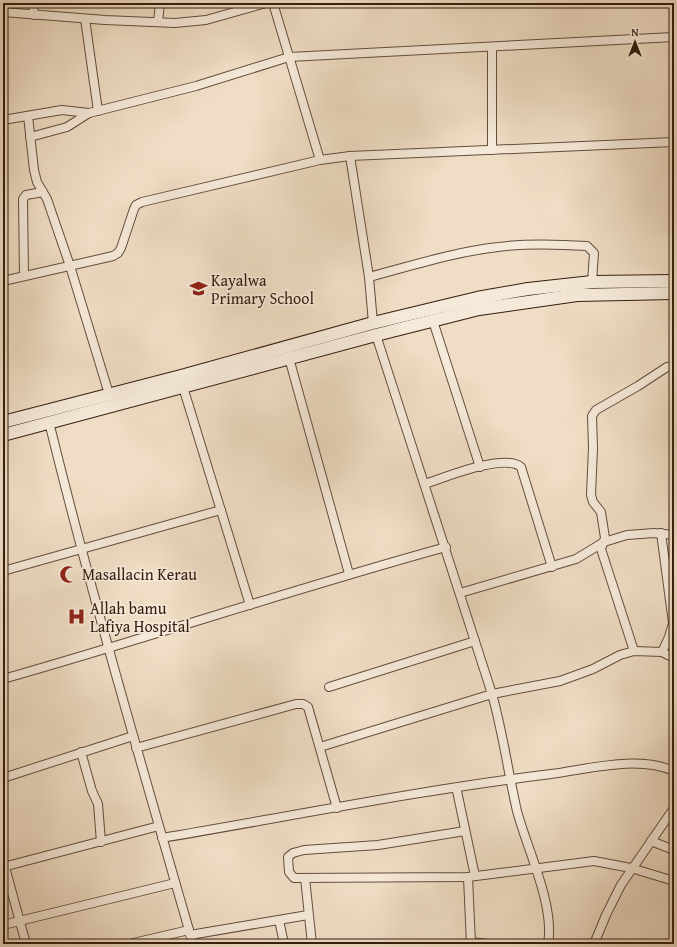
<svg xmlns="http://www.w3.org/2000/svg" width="677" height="947" viewBox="0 0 677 947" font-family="'Gentium Book Plus',serif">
	<rect width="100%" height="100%" fill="#efddc5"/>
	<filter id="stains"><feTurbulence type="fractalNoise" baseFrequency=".005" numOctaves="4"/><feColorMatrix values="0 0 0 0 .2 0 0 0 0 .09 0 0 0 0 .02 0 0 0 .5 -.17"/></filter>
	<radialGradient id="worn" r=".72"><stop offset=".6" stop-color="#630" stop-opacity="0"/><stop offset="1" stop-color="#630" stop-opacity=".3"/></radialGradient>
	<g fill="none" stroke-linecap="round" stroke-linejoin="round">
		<defs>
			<g id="street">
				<path d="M33,3l1,12"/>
				<path d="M273,3l47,157"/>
				<path d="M3,12l102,8 70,3 31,-3 60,-17"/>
				<path d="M85,19l13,92"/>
				<path d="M158,22l2,-19"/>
				<path d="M28,116l6,54 3,12 10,17 23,67 39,128"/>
				<path d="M3,120l59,-10 27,3"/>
				<path d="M30,137l37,-10 22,-14 107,-27 93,-29 385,-20"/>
				<path d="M492,150v-103"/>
				<path d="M350,156l19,121 4,46"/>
				<path d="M24,276l-1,-77 3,-4 17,-3"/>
				<path d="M369,277c42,-11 85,-25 129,-30 29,-4 59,-3 89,-1l7,7 -2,29"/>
				<path d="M3,281l110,-25 5,-3 3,-5 13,-39 2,-4 6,-3 178,-42 30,-4 324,-14"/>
				<path d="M433,321l47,146"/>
				<path d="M376,335l116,359c11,39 16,78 25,117 10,38 38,94 31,133"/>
				<path d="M289,358l60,216"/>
				<path d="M183,387l67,218"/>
				<path d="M3,407v5"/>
				<path d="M49,422c43,175 94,348 144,522"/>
				<path d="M425,484c21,-7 79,-31 96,-17l31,100"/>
				<path d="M661,533l12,90 -4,14 -7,15"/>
				<path d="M3,571l218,-61"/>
				<path d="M460,593l116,-34 28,-17 23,-7 27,-2 20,2"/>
				<path d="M634,651l-33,-102 4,-11 -4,-26 -8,-10 -2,-7 2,-47 -1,-32 4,-6 42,-24 29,-19 7,-1"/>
				<path d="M3,679c148,-42 294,-91 443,-132"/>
				<path d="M329,687l146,-46"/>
				<path d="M320,747l172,-53 68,-13 33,-12 27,-14 14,-4 28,1 12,6"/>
				<path d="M136,748l160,-44h7l5,3 29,101"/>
				<path d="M81,752l11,39 6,13 3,38"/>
				<path d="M3,778l130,-42"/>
				<path d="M455,788l2,3 18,85"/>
				<path d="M465,831l-87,14 -74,5 -11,3 -5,4 1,15 5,6 174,-1 126,-16 37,7 43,13"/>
				<path d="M162,838c130,-22 259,-48 389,-64 38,-5 86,-19 123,-3"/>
				<path d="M651,841l23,9"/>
				<path d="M3,867l156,-41"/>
				<path d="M5,867l21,77"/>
				<path d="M468,877l3,67"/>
				<path d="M305,878l7,66"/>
				<path d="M279,920l5,24"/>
				<path d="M3,925l172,-42"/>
				<path d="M190,935l118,-20"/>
				<path d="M471,942l17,2"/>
				<path d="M129,944l60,-14"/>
				<path d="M594,944l12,-29 15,-30 53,-77"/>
				<path d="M673,944l1,-2"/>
			</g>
			<g id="secondary">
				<path d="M3,422l178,-46 192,-53 104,-25 51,-9 64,-7 82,-1"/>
				<path d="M3,435l373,-100 103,-26 98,-14 97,-2"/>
			</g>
		</defs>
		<use href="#street" stroke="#634d3c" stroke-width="10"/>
		<use href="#secondary" stroke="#341d0f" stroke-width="14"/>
		<use href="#street" stroke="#f5e9d9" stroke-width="8"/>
		<use href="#secondary" stroke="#f5e9d9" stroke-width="12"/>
	</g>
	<defs>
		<symbol id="school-bare" viewBox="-9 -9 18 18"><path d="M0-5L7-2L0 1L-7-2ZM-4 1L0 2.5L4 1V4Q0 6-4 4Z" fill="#8f2418" stroke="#f5e9d9" stroke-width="2.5" paint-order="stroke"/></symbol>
		<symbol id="mosque-bare" viewBox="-9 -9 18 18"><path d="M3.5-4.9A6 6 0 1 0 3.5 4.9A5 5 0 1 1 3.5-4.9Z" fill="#8f2418" stroke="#f5e9d9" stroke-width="2.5" paint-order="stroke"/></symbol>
		<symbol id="hospital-bare" viewBox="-9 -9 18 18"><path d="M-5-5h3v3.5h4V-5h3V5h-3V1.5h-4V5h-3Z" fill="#8f2418" stroke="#f5e9d9" stroke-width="2.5" paint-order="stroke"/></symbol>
	</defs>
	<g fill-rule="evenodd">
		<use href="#school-bare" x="186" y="276" width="25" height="25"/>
		<use href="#mosque-bare" x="56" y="562" width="25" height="25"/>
		<use href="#hospital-bare" x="64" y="604" width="25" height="25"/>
	</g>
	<g text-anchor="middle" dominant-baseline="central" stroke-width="3.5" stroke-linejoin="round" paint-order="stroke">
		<g font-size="16" fill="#341d0f" stroke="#f5e9d9" text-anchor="start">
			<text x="211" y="280">Kayalwa<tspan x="211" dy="18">Primary School</tspan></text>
			<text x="82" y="574">Masallacin Kerau</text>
			<text x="90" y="608">Allah bamu<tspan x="90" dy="18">Lafiya Hospital</tspan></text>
		</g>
	</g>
	<rect width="677" height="947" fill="none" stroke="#efddc5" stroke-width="16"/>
	<rect x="4" y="4" width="669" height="939" fill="none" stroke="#341d0f" stroke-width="2"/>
	<rect x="8" y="8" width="661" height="931" fill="none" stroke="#341d0f"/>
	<g transform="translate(635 42)" stroke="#f5e9d9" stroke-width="3" paint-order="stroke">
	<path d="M0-3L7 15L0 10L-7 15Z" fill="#341d0f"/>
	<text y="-6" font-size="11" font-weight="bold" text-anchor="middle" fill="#341d0f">N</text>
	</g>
	<rect width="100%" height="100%" filter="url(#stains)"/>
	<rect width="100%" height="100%" fill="url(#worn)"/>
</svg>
